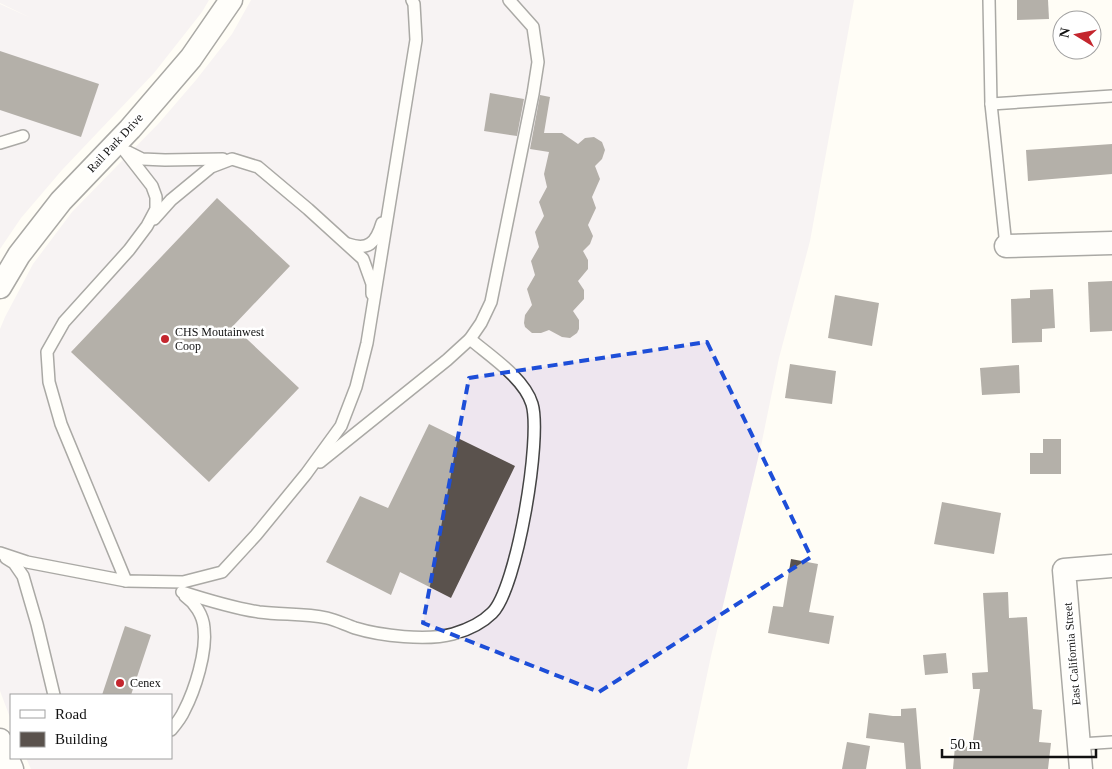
<svg xmlns="http://www.w3.org/2000/svg" width="1112" height="769" viewBox="0 0 1112 769" font-family="'Times New Roman',serif">
	<rect width="100%" height="100%" fill="#fffdf5"/>
	<g fill="#eee6ef">
		<path d="M0,0h209l-7,12 -48,61 -92,97 -41,48 -21,31v-245l31,14 -31,-15z"/>
		<path d="M251,0h603l-44,241 -31,117 -18,88 -50,210 -24,113h-656l-5,-11h145v-63h-160v25l-11,-29v-362l5,-12 28,-53 39,-52 87,-89 37,-43 36,-46z"/>
	</g>
	<g fill="#5a524d">
		<path d="M1017,0h31l1,19 -32,1z"/>
		<path d="M0,51l99,33 -18,53 -81,-27z"/>
		<path d="M490,93l34,6 -7,37 -33,-5z"/>
		<path d="M540,95l10,2 -6,36h18l16,11 7,-6 9,-1 8,5 3,8 -3,9 -7,7 5,13 -8,18 4,11 -8,17 5,11 -3,8 -7,7 5,9v9l-10,12 6,9v9l-11,12 6,9v9l-2,4 -7,5 -8,-1 -13,-7 -8,3h-9l-7,-6 -1,-4 1,-8 7,-10 -5,-16 8,-14 -4,-14 8,-14 -4,-15 9,-16 -5,-14 8,-15 -3,-13 5,-22 -19,-3z"/>
		<path d="M1112,144v30l-84,7 -2,-31z"/>
		<path d="M217,198l73,68 -57,60 66,62 -90,94 -138,-130z"/>
		<path d="M1112,281v50l-22,1 -2,-50z"/>
		<path d="M1053,289l2,39 -13,1v13l-30,1 -1,-44 19,-1v-8z"/>
		<path d="M835,295l44,8 -7,43 -44,-8z"/>
		<path d="M790,364l46,7 -4,33 -47,-6z"/>
		<path d="M1019,365l1,28 -38,2 -2,-27z"/>
		<path d="M429,424l86,42 -64,132 -51,-26 -9,23 -65,-33 34,-66 28,12z"/>
		<path d="M1043,439h18v35h-31v-21h13z"/>
		<path d="M942,502l59,11 -7,41 -60,-10z"/>
		<path d="M791,559l27,5 -9,48 25,4 -5,28 -61,-11 5,-27 10,1z"/>
		<path d="M1008,592l1,26 18,-1 6,92 9,1 -3,32 12,1 -3,26h-95l2,-23 17,1 8,-58h-7l-1,-16 16,-1 -5,-79z"/>
		<path d="M125,626l26,9 -20,60h-29z"/>
		<path d="M946,653l2,20 -23,2 -2,-20z"/>
		<path d="M916,708l5,61h-15l-2,-26 -38,-5 3,-25 24,3h8v-7z"/>
		<path d="M847,742l23,4 -4,23h-24z"/>
	</g>
	<g fill="none" stroke-linecap="round" stroke-linejoin="round">
		<defs>
			<g id="lane">
				<path d="M989,0l2,104 15,142"/>
				<path d="M991,104l121,-8"/>
				<path d="M0,143l23,-7"/>
				<path d="M124,150l28,36 4,11v12l-9,17 -18,24 -65,72 -17,30 2,30 12,42 65,157"/>
				<path d="M128,152l14,7 23,1 58,-1"/>
				<path d="M154,219l17,-19 40,-33 21,-8 26,8 50,42 55,50 9,25v10"/>
				<path d="M348,244c20,7 28,-1 34,-21"/>
				<path d="M320,462l127,-102 23,-21 11,-16 10,-21 42,-208 5,-32 -5,-35 -24,-27"/>
				<path d="M0,553l27,9 99,19 57,1 39,-10 34,-37 50,-61 35,-48 15,-39 11,-44 49,-303 -2,-36 -2,-4"/>
				<path d="M6,558l8,5 9,13 14,48 17,71"/>
				<path d="M182,592c25,8 51,16 77,20 23,3 45,1 68,6 9,2 19,7 28,10 26,8 72,13 98,6 14,-4 29,-11 39,-21 25,-24 50,-176 40,-209 -8,-26 -42,-48 -62,-65"/>
				<path d="M171,730c5,-6 10,-12 13,-19 11,-21 23,-59 20,-83 -1,-13 -9,-25 -19,-32"/>
				<path d="M1080,744l32,-2"/>
			</g>
			<g id="street">
				<path d="M1006,246l106,-3"/>
				<path d="M0,287l19,-32 42,-54 69,-72 61,-71 40,-58"/>
				<path d="M0,740l12,29"/>
				<path d="M1081,769l-17,-199 48,-4"/>
			</g>
		</defs>
		<use href="#lane" stroke="#444" stroke-width="14"/>
		<use href="#street" stroke="#444" stroke-width="25"/>
		<use href="#lane" stroke="#fff" stroke-width="11"/>
		<use href="#street" stroke="#fff" stroke-width="22"/>
	</g>
	<path d="M0 0H1112V769H0ZM707,342l104,215 -212,135 -176,-69 46,-245z" fill="#fffdf5" fill-opacity=".55" fill-rule="evenodd"/>
	<path fill="none" stroke="#1d4ed8" stroke-width="4" stroke-dasharray="10 6" stroke-linejoin="round" d="M707,342l104,215 -212,135 -176,-69 46,-245z"/>
	<g fill="#c4262e" stroke="#fff" stroke-width="2">
		<circle cx="165" cy="339" r="5"/>
		<circle cx="120" cy="683" r="5"/>
	</g>
	<g text-anchor="middle" dominant-baseline="central" stroke-width="5" stroke-linejoin="round" paint-order="stroke">
		<g font-size="12" fill="#111" stroke="#fff">
			<text transform="translate(115 143) rotate(-47)">Rail Park Drive</text>
			<text transform="translate(1072 654) rotate(-95)">East California Street</text>
		</g>
		<g font-size="12" fill="#111" stroke="#fff" text-anchor="start">
			<text x="175" y="332">CHS Moutainwest<tspan x="175" dy="14">Coop</tspan></text>
			<text x="130" y="683">Cenex</text>
		</g>
	</g>
	<rect x="10" y="694" width="162" height="65" fill="#ffffff" stroke="#a0a0a0"/>
	<rect x="20" y="710" width="25" height="8" fill="#ffffff" stroke="#a0a0a0"/>
	<text x="55" y="719" font-size="15" fill="#111111">Road</text>
	<rect x="20" y="732" width="25" height="15" fill="#5a524d" stroke="#a0a0a0"/>
	<text x="55" y="744" font-size="15" fill="#111111">Building</text>
	<g transform="translate(1077 35) rotate(280)"><circle r="24" fill="#ffffff" stroke="#a0a0a0"/>
	<path d="M0-4L9 19L0 12L-9 19Z" fill="#c4262e"/>
	<text y="-8" font-size="14" font-weight="bold" text-anchor="middle" fill="#111111">N</text>
	</g>
	<path d="M942 749v8h154v-8" fill="none" stroke="#111111" stroke-width="2.5"/>
	<text x="950" y="749" font-size="15" fill="#111111" stroke="#ffffff" stroke-width="4" paint-order="stroke">50 m</text>
</svg>
